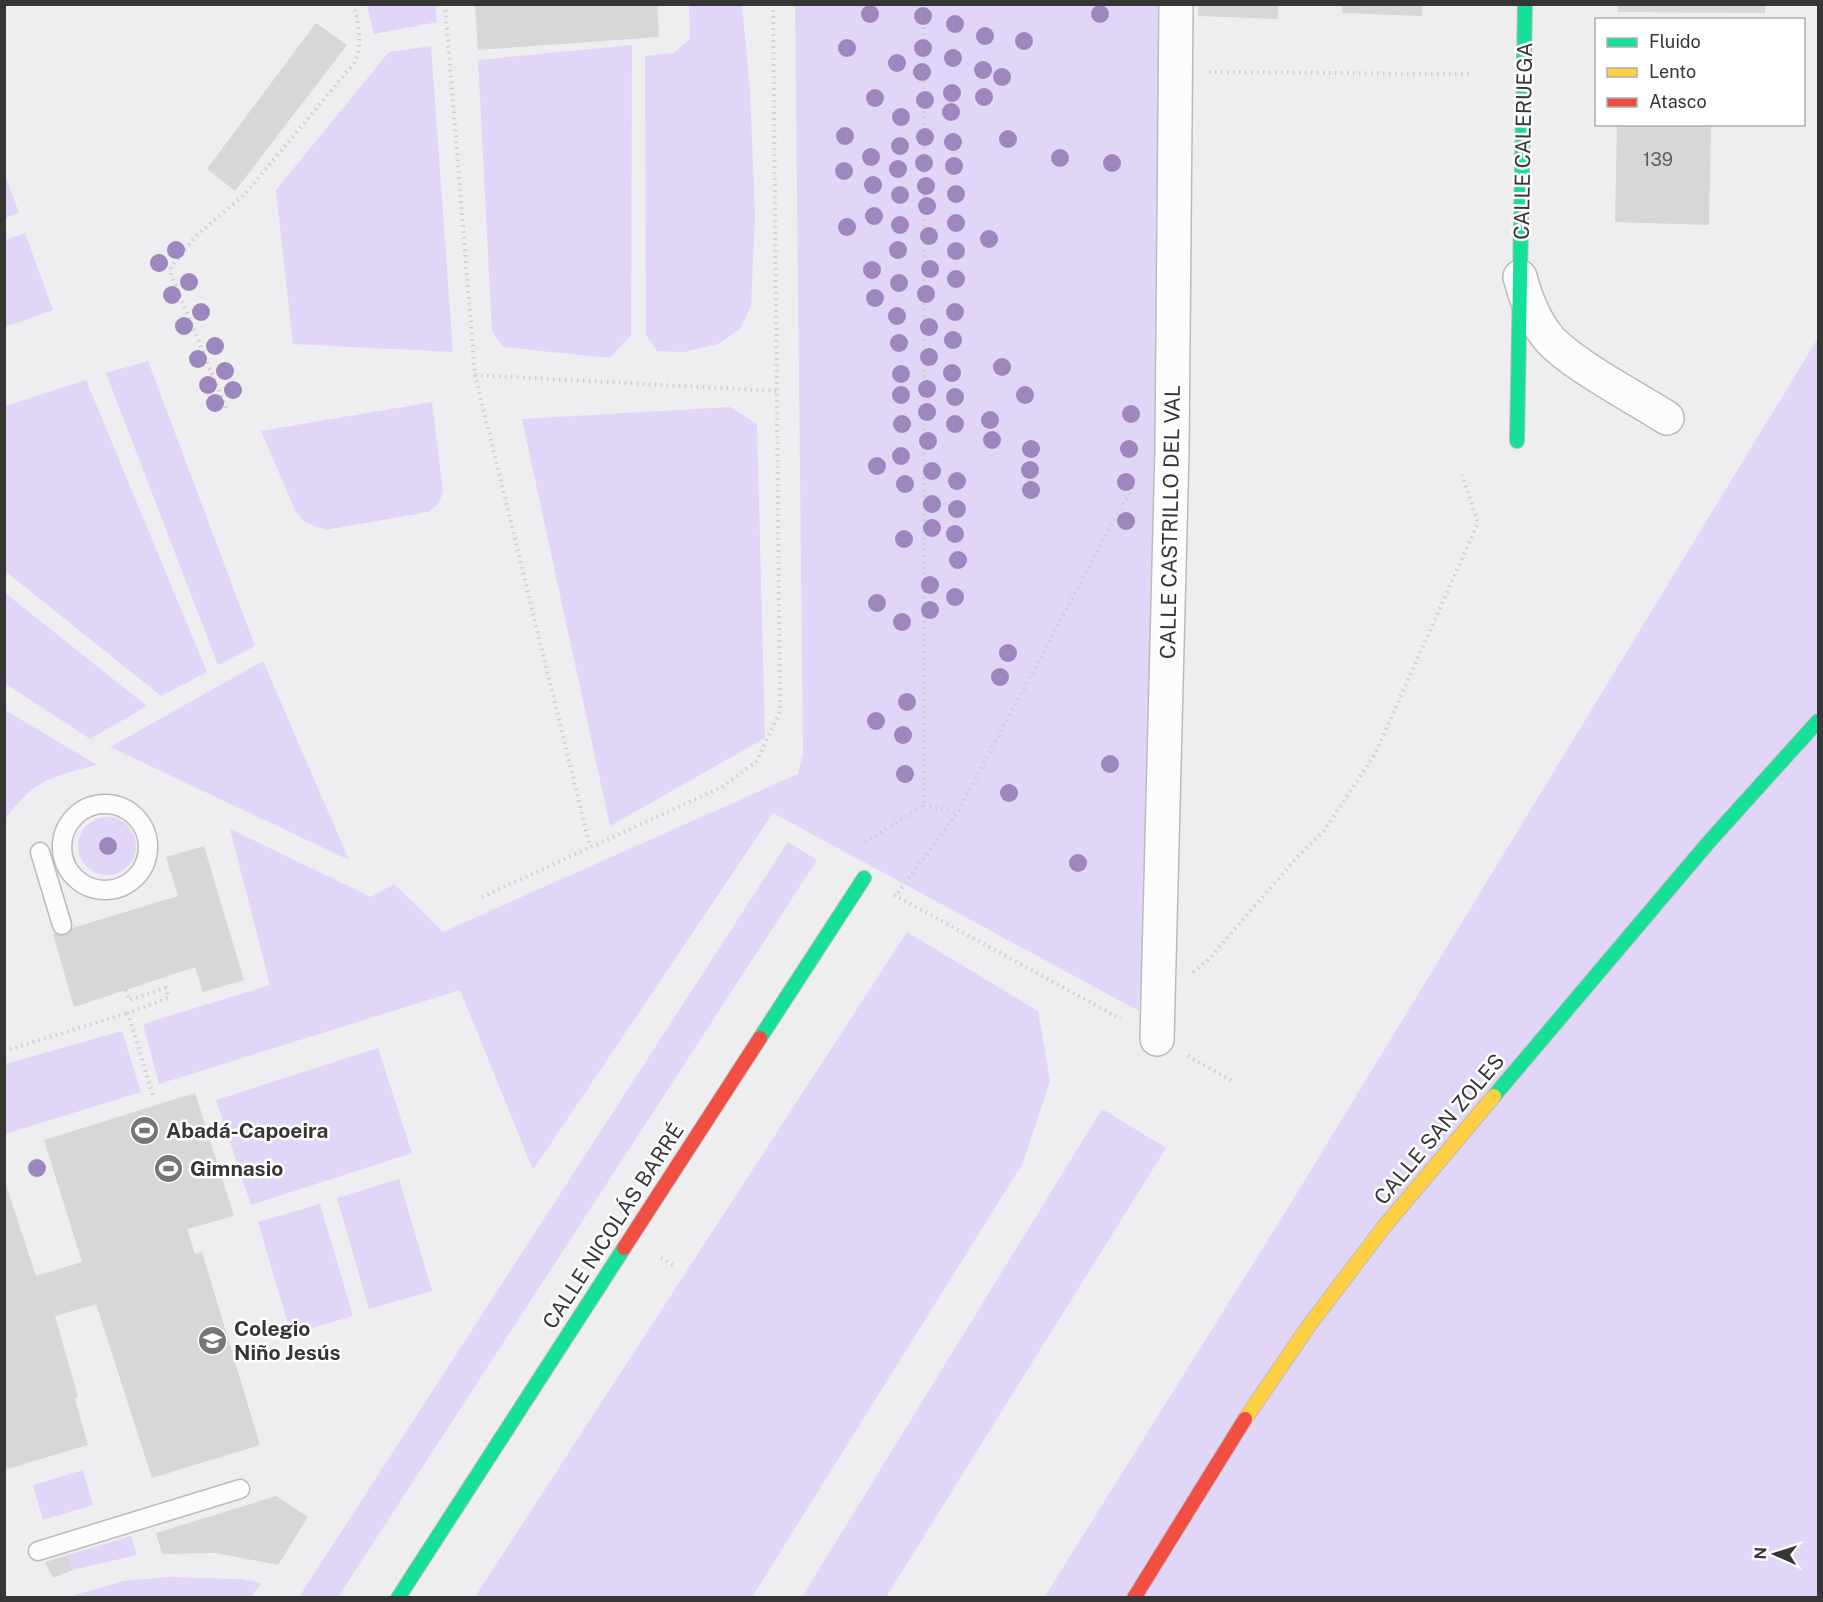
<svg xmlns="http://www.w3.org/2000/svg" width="1823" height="1602" viewBox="0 0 1823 1602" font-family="'Public Sans',sans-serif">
	<rect width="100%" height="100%" fill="#eeedef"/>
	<g fill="#e1d6f7">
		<path d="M367,5h68l2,17 -63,12z"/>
		<path d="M689,5h53l8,85 5,125 -4,91 -11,23 -22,15 -34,8 -27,-1 -11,-16 -1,-279 29,-3 16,-14z"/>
		<path d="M795,5h368l-10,733 -14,273 -366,-198 -240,357 -73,-180 -301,94 -16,-60 127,-39 -40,-156 141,68 23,-13 49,48 355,-158 5,-21z"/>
		<path d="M632,45l-1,290 -21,23 -107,-11 -11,-16 -14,-271z"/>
		<path d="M431,46l22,306 -160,-8 -17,-154 113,-138z"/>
		<path d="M5,175l14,38 -14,5h-1z"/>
		<path d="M25,233l28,77 -48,17v-87z"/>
		<path d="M1818,338v1259l-774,1 239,-382z"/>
		<path d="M148,361l107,285 -37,19 -112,-292z"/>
		<path d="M86,380l121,292 -46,24 -156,-125v-165z"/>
		<path d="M432,402l11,89 -4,12 -11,9 -103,18 -22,-9 -8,-11 -34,-79z"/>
		<path d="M730,407l27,17 8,314 -155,88 -88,-407z"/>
		<path d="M5,593l142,113 -57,33 -85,-56z"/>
		<path d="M263,661l86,199 -239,-113z"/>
		<path d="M5,710l92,55c-49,13 -60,13 -92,54z"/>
		<circle cx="107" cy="846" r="29"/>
		<path d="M788,842l29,18 -479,737h-39z"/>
		<path d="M907,932l131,79 12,70 -27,82 -271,434h-277z"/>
		<path d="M122,1031l19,61 -136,42v-70z"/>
		<path d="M378,1048l34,105 -161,52 -35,-105z"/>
		<path d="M1102,1109l64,39 -280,449h-84z"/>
		<path d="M399,1179l33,112 -63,18 -32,-111z"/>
		<path d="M320,1204l33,112 -62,18 -33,-112z"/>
		<path d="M83,1470l10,35 -50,15 -10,-35z"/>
		<path d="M131,1536l6,19 -65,15 -4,-15z"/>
		<path d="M168,1577l73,2 20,4 -10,14h-183l56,-16z"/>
	</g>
	<g fill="#d7d6d8">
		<path d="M657,4l2,33 -181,13 -3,-45z"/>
		<path d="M1199,4h79v15l-80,-3z"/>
		<path d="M1342,4h80v12l-80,-3z"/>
		<path d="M1618,4h147v9l-147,-1z"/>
		<path d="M316,23l31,22 -112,146 -28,-22z"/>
		<path d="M1617,124h94l-2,101 -94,-3z"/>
		<path d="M204,846l40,134 -41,12 -8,-25 -121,40 -21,-73 125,-38 -12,-39z"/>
		<path d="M195,1093l39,123 -47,13 8,25 7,-2 58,193 -108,33 -56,-174 -41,12 23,81 -3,2 13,46 -81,24 -3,-9v-281l32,97 46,-14 -38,-122z"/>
		<path d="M276,1496l32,21 -30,48 -62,-12 -54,1 -6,-21z"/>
		<path d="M68,1555l4,15 -19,8 -8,-16z"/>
	</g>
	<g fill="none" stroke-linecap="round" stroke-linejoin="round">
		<defs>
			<g id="lane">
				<circle cx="105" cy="847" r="43"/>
				<path d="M40,852l22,73"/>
				<path d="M38,1551l202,-62"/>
			</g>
			<g id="street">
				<path d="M1520,277c6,22 13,41 27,59 20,26 89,62 120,82"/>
				<path d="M1157,1039l15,-589 4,-446"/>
			</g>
			<g id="fast">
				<path d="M1517,441l8,-437"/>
				<path d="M760,1038l104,-160"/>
				<path d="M1494,1096l214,-253 110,-122"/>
				<path d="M398,1598l226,-350"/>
			</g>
			<path id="slow" d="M1245,1419l63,-92 75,-99 111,-132"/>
			<g id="jam">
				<path d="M624,1248l136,-210"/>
				<path d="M1134,1598l111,-179"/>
			</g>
		</defs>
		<use href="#lane" stroke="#bbbbbc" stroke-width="21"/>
		<use href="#street" stroke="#bbbbbc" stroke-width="36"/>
		<use href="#fast" stroke="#bbbbbc" stroke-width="16"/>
		<use href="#slow" stroke="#bbbbbc" stroke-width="16"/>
		<use href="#jam" stroke="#bbbbbc" stroke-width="16"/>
		<g stroke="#cececf" stroke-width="4" stroke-dasharray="1.5 4.5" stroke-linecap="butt">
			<path d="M445,4l30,371 115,472"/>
			<path d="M1209,72l260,2"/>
			<path d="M475,375l301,16"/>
			<path d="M226,408l-55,-134v-7l26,-32 48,-41 110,-132c8,-20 3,-37 -1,-58"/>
			<path d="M924,805l33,8"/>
			<path d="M865,842l59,-37v-801"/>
			<path d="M898,893l59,-80 167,-311 10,-14"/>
			<path d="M894,895l227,124"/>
			<path d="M482,897l240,-110 35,-26 23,-50 -7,-707"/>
			<path d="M1193,972l15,-12 91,-105 25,-24 51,-77 103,-231 -16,-48"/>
			<path d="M126,990l3,10 37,-12 2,10 -40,15 25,83"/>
			<path d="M4,1051l124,-38"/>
			<path d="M1188,1056l46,26"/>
			<path d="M661,1258l15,9"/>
		</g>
		<use href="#lane" stroke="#fcfcfd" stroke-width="18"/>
		<use href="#street" stroke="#fcfcfd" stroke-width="33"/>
		<use href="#fast" stroke="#16e098" stroke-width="14"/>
		<use href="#slow" stroke="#ffcf43" stroke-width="14"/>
		<use href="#jam" stroke="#f24e42" stroke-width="14"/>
	</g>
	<g fill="#9e86be">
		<circle cx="870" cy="14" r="9"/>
		<circle cx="1100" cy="14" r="9"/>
		<circle cx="923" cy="16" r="9"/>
		<circle cx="955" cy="24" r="9"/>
		<circle cx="985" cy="36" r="9"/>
		<circle cx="1024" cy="41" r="9"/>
		<circle cx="847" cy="48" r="9"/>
		<circle cx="923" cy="48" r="9"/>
		<circle cx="953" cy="58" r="9"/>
		<circle cx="897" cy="63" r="9"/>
		<circle cx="983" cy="70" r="9"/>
		<circle cx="922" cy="72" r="9"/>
		<circle cx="1002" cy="77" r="9"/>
		<circle cx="952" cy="93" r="9"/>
		<circle cx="984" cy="97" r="9"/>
		<circle cx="875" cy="98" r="9"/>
		<circle cx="925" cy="100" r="9"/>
		<circle cx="951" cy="112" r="9"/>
		<circle cx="901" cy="117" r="9"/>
		<circle cx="845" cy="136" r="9"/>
		<circle cx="925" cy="137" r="9"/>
		<circle cx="1008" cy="139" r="9"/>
		<circle cx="953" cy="142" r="9"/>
		<circle cx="900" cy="146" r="9"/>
		<circle cx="871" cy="157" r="9"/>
		<circle cx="1060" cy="158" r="9"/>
		<circle cx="924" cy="163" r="9"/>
		<circle cx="1112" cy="163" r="9"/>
		<circle cx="954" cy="166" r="9"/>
		<circle cx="898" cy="169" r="9"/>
		<circle cx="844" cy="171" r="9"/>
		<circle cx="873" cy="185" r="9"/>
		<circle cx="926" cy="186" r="9"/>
		<circle cx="956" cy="194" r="9"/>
		<circle cx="900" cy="195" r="9"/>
		<circle cx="927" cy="206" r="9"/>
		<circle cx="874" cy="216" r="9"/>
		<circle cx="956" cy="223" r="9"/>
		<circle cx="900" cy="225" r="9"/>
		<circle cx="847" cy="227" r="9"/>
		<circle cx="929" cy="236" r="9"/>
		<circle cx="989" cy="239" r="9"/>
		<circle cx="176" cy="250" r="9"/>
		<circle cx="898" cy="250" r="9"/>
		<circle cx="956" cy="251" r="9"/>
		<circle cx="159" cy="263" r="9"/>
		<circle cx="930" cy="269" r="9"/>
		<circle cx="872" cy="270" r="9"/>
		<circle cx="956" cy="279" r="9"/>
		<circle cx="189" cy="282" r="9"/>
		<circle cx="899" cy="283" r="9"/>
		<circle cx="926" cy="294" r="9"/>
		<circle cx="172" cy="295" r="9"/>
		<circle cx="875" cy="298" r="9"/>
		<circle cx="201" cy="312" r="9"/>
		<circle cx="955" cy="312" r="9"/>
		<circle cx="897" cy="316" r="9"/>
		<circle cx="184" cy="326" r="9"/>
		<circle cx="929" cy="327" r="9"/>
		<circle cx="953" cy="340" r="9"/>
		<circle cx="899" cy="343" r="9"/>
		<circle cx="215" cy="346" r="9"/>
		<circle cx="929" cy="357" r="9"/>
		<circle cx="198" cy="359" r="9"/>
		<circle cx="1002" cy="367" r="9"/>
		<circle cx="225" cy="371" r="9"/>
		<circle cx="952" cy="373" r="9"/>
		<circle cx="901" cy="374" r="9"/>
		<circle cx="208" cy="385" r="9"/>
		<circle cx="927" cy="389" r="9"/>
		<circle cx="233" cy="390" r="9"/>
		<circle cx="901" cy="395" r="9"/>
		<circle cx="1025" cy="395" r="9"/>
		<circle cx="955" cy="397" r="9"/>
		<circle cx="215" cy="403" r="9"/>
		<circle cx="927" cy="412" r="9"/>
		<circle cx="1131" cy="414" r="9"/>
		<circle cx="990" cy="420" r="9"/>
		<circle cx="902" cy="424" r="9"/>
		<circle cx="955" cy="424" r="9"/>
		<circle cx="992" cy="440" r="9"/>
		<circle cx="928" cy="441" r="9"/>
		<circle cx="1031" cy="449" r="9"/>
		<circle cx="1129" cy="449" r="9"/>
		<circle cx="901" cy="456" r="9"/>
		<circle cx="877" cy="466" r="9"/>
		<circle cx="1030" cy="470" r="9"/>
		<circle cx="932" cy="471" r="9"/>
		<circle cx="957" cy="481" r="9"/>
		<circle cx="1126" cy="482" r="9"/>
		<circle cx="905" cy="484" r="9"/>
		<circle cx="1031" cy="490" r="9"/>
		<circle cx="932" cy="504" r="9"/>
		<circle cx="957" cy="509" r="9"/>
		<circle cx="1126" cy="521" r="9"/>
		<circle cx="932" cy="528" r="9"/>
		<circle cx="955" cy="534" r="9"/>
		<circle cx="904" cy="539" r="9"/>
		<circle cx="958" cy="560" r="9"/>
		<circle cx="930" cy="585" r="9"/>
		<circle cx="955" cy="597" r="9"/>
		<circle cx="877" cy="603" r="9"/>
		<circle cx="930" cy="610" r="9"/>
		<circle cx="902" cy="622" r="9"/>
		<circle cx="1008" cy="653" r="9"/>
		<circle cx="1000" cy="677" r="9"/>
		<circle cx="907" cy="702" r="9"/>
		<circle cx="876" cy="721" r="9"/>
		<circle cx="903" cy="735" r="9"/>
		<circle cx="1110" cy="764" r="9"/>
		<circle cx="905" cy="774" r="9"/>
		<circle cx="1009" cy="793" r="9"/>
		<circle cx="108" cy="846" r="9"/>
		<circle cx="1078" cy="863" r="9"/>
		<circle cx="37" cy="1168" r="9"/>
	</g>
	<defs>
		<symbol id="stadium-disc" viewBox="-11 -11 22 22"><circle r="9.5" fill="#767677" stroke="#fff"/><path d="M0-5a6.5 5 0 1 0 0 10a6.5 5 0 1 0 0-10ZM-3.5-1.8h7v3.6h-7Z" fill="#fff"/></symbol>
		<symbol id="school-disc" viewBox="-11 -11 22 22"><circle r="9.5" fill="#767677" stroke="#fff"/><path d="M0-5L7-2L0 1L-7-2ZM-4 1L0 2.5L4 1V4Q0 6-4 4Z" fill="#fff"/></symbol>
	</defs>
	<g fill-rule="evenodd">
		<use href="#stadium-disc" x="128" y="1114" width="33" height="33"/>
		<use href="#stadium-disc" x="152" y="1152" width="33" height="33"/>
		<use href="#school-disc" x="196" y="1324" width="33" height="33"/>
	</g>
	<g text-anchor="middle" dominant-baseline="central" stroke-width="5" stroke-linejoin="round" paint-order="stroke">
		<g font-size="18" fill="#5e5e5f">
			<text x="1658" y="159">139</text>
		</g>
		<g font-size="21" fill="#363637" stroke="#fff">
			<text transform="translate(1523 141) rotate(-89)">CALLE CALERUEGA</text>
			<text transform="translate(1170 522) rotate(-89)">CALLE CASTRILLO DEL VAL</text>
			<text transform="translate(1439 1129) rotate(-50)">CALLE SAN ZOLES</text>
			<text transform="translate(613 1226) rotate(-57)">CALLE NICOLÁS BARRÉ</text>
		</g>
		<g font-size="21" font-weight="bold" fill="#363637" stroke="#fff" text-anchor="start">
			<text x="166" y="1130">Abadá-Capoeira</text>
			<text x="190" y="1168">Gimnasio</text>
			<text x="234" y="1328">Colegio<tspan x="234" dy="24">Niño Jesús</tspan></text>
		</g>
	</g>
	<rect width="1823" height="1602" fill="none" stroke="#363637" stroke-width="12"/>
	<rect x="1595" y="18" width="210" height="108" fill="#ffffff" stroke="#afafaf" stroke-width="1.5"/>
	<rect x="1607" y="38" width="30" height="9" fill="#16e098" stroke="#afafaf" stroke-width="1.5"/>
	<text x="1649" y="48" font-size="18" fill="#363637">Fluido</text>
	<rect x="1607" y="68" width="30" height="9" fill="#ffcf43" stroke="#afafaf" stroke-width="1.5"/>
	<text x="1649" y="78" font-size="18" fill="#363637">Lento</text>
	<rect x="1607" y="98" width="30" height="9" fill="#f24e42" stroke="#afafaf" stroke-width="1.5"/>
	<text x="1649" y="108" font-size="18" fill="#363637">Atasco</text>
	<g transform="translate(1775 1554) rotate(273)" stroke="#ffffff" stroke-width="4.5" paint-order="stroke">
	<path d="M0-4.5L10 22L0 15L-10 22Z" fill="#363637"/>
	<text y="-9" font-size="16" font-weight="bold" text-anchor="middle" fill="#363637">N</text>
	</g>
</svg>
